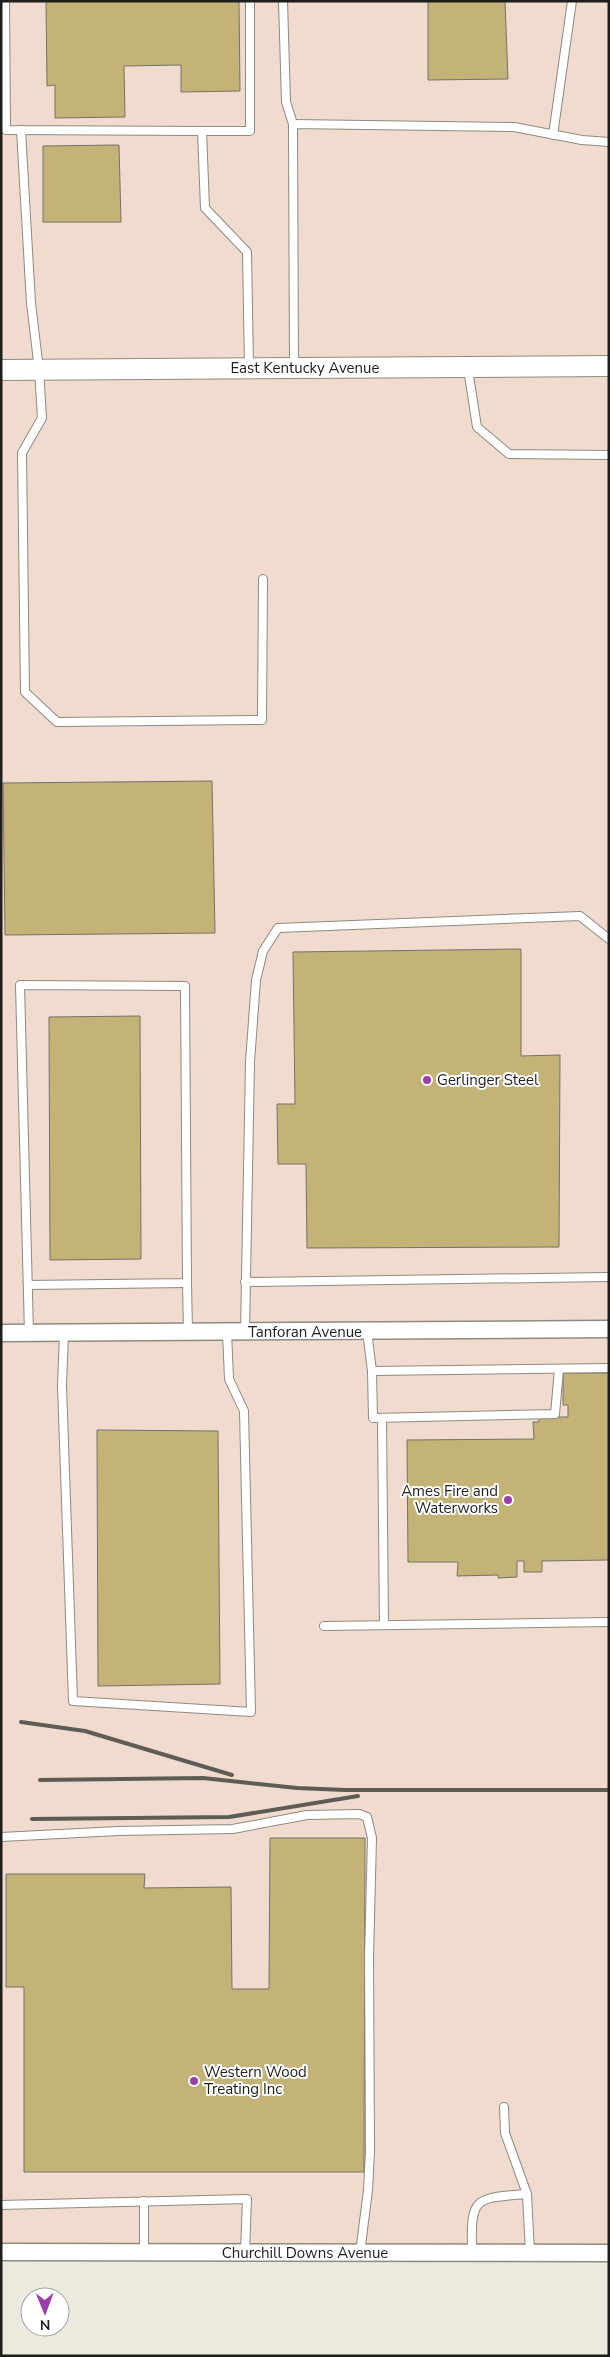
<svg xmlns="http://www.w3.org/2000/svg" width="610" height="2357" viewBox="0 0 610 2357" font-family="'Nunito Sans',sans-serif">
	<rect width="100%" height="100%" fill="#ece9df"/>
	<path fill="#f1dace" d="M1,1h608v2257l-608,2z"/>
	<g fill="#c3b376" stroke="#747268">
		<path d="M46,1h193l1,90 -59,1v-27l-57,1 1,51 -70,1v-33l-8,1z"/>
		<path d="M428,1h77l3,78 -80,1z"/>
		<path d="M119,145l2,77h-78v-76z"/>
		<path d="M212,781l3,152 -210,2 -2,-152z"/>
		<path d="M521,949v107l39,-1 -1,192 -252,1 -1,-84h-28l-1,-60h18l-2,-152z"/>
		<path d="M140,1016l1,243 -91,1 -1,-243z"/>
		<path d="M563,1373h46v187l-67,1v11h-18v-11h-7v16l-19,1v-3l-41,1 1,-14h-50l-1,-122 127,-1 -1,-17h6v-5h29v-12h-5z"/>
		<path d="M97,1430l121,1 2,253 -122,2z"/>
		<path d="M270,1838h95l-1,334h-340v-185h-18v-113h139l-1,14 87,-1 1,102h37z"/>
	</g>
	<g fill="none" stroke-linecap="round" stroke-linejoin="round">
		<defs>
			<g id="service">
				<path d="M5,1l1,129 196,1"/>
				<path d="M283,1l3,101 7,22"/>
				<path d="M21,130l10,173 8,67 3,48 -20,35 3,239 32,30 205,-2 1,-141"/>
				<path d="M553,135l19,-134"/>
				<path d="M249,367l-2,-115 -42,-44 -3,-77h48v-130"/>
				<path d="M294,368l-1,-244 221,3 68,13 27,2"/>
				<path d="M468,369l9,58 32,27 100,1"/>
				<path d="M245,1282l364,-5"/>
				<path d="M187,1283l1,49"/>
				<path d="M28,1285l159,-2 -2,-297 -165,-1 9,348"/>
				<path d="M367,1331l5,40 1,47 182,-4 4,-45"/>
				<path d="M245,1332l5,-270 6,-82 7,-29 15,-23 302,-12 29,23"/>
				<path d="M64,1333l-2,53 11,315 178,11 -7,-301 -15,-32 -2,-47"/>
				<path d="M372,1371l237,-3"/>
				<path d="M382,1418l2,207"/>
				<path d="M324,1626l285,-4"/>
				<path d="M1,1837l117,-6 115,-2 74,-14 52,-1 8,3 5,21 -3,119 1,194 -2,39 -8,63"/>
				<path d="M504,2107l1,26 22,61 3,59"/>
				<path d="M1,2205l246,-6 -2,54"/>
				<path d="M144,2253v-52"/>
				<path d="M472,2253c-1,-55 0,-55 55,-59"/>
			</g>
			<g id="minor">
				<path d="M1,1333l608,-4"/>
				<path d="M1,2252l608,1"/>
			</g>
			<path id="tertiary" d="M1,370l608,-4"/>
		</defs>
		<use href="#service" stroke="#8d8b81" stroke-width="10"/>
		<use href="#minor" stroke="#8d8b81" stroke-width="19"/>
		<use href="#tertiary" stroke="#8d8b81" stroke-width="22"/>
		<use href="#service" stroke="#fff" stroke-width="8"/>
		<use href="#minor" stroke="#fff" stroke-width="16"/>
		<use href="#tertiary" stroke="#fff" stroke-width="20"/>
		<g stroke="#5e5c57" stroke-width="4">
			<path d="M21,1722l64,9 147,44"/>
			<path d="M40,1780l163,-2 94,10 48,2h264"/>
			<path d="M32,1819l197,-2 129,-21"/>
		</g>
	</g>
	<g fill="#9c3ea7" stroke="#fff" stroke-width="2">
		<circle cx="427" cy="1080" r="5"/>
		<circle cx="508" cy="1500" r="5"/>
		<circle cx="194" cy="2081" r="5"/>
	</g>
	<g text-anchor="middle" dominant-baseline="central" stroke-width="4" stroke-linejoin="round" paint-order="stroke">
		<g font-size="15" fill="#1f1e1a" stroke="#fff">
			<text x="305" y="368">East Kentucky Avenue</text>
			<text x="305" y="1332">Tanforan Avenue</text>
			<text x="305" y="2253">Churchill Downs Avenue</text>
		</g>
		<g font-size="15" fill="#1f1e1a" stroke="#fff" text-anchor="start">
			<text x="437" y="1080">Gerlinger Steel</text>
			<text x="498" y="1491" text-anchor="end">Ames Fire and<tspan x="498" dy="17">Waterworks</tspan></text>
			<text x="204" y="2072">Western Wood<tspan x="204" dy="17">Treating Inc</tspan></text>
		</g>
	</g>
	<rect width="610" height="2357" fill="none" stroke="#1f1e1a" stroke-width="5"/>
	<g transform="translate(45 2312) rotate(179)"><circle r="24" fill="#ffffff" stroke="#a5a5a3"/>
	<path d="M0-4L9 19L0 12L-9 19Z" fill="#9c3ea7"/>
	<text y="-8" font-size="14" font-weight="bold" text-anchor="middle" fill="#1f1e1a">N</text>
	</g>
</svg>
